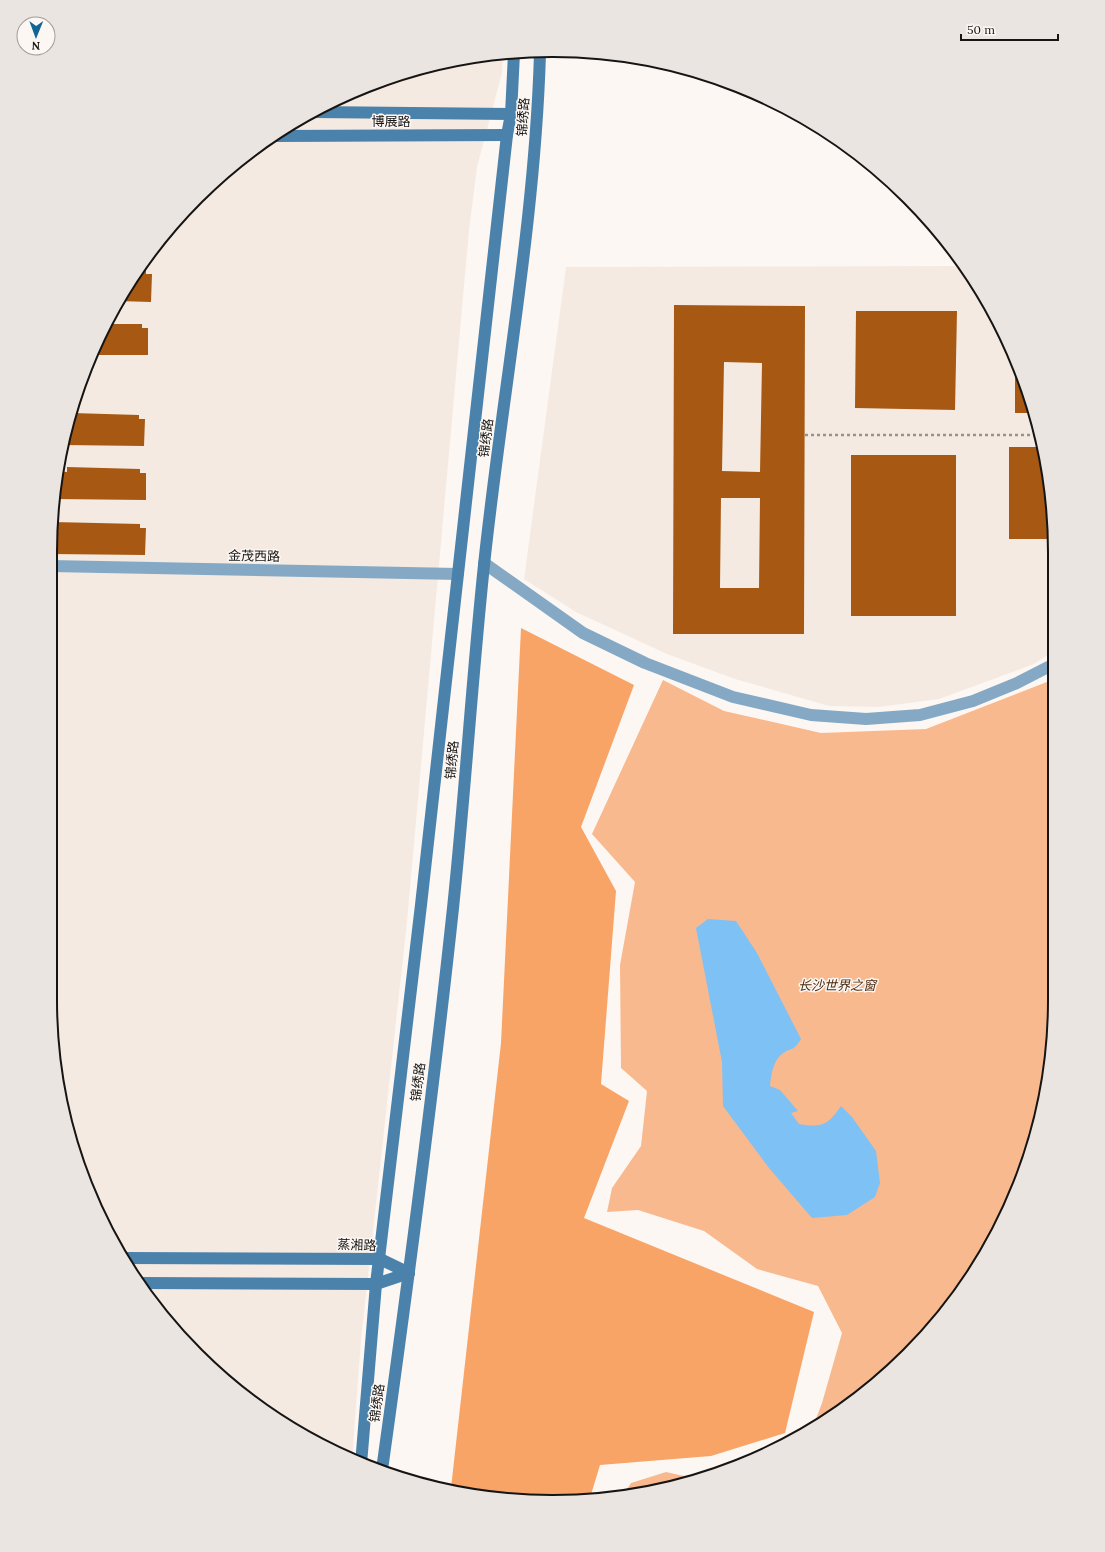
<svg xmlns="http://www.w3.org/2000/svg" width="1105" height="1552" viewBox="0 0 1105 1552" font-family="Lora,'Noto Sans SC',serif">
	<rect width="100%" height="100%" fill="#fcf7f3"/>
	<g fill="#f5eae2">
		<path d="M487,54h16l-1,19 -25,94 -8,63 -62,692 -46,418 -9,120 -51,-25 -80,-58 -86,-99 -47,-86 -21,-62 -17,-131v-447l10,-98 28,-94 29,-59 37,-55 67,-71 80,-58 90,-40z"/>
		<path d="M960,266l43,64 25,61 23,96 1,165 -18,12 -95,35 -60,8 -50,-1 -94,-27 -68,-25 -91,-42 -52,-33 42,-312z"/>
	</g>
	<g fill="#f9b98e">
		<path d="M663,680l61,31 97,22 105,-4 126,-49 2,352 -16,97 -35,93 -52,83 -67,72 -70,47 8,-21 20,-70 -24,-47 -61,-17 -53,-38 -66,-21 -31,2 5,-24 29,-42 6,-55 -26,-23 -1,-103 15,-83 -43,-48z"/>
		<path d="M666,1472l27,6 -43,14 -27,3 8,-12z"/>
	</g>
	<path fill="#f8a467" d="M521,628l113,57 -53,142 35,64 -15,193 28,17 -45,117 230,94 -29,121 -74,23 -111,9 -10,33 -37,4 -66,-4 -36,-10 50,-445z"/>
	<path fill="#7dc1f5" d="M708,919l28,2 21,32 44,86c-9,14 -8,7 -19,15 -9,7 -11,21 -12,32l10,4 18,21 -7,2 8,11c23,4 29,1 42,-18l11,11 24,34 4,32 -5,14 -28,18 -35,3 -43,-50 -46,-62 -1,-44 -26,-134z"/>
	<g fill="#a75913" fill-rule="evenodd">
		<path d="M138,270h8v4h6l-1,28 -34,-1z"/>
		<path d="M674,305l131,1 -1,328h-131zM724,362l38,1 -2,109 -38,-1zM721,498h39l-1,90h-39z"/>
		<path d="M856,311h101l-2,99 -100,-2z"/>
		<path d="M106,324h36v4h6v27h-57z"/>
		<path d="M1015,359l13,32 6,22h-19z"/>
		<path d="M72,413l67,2v4h6l-1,27 -81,-1z"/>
		<path d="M1009,447h33l9,40v52h-42z"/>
		<rect x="851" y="455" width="105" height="161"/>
		<path d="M67,467l73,2v4h6v27l-91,-1 3,-28 9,1z"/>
		<path d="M53,522l87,2v4h6l-1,27 -95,-1z"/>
	</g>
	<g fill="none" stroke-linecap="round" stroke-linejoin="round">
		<path stroke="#959290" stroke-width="2.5" stroke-dasharray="3 3" stroke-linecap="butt" d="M805,435h234"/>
		<g stroke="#85a9c5" stroke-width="12">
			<path d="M484,563l99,70 62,30 88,34 78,18 55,4 54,-4 53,-14 44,-18 35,-18"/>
			<path d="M50,566l408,8"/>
		</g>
		<g stroke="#4b82ab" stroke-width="12">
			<path d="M313,112l198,2"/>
			<path d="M275,136l232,-1"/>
			<path d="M123,1258l257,1 29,14"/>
			<path d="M138,1283l238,1 33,-11"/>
			<path d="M361,1464l15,-180 45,-379 86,-770 4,-21 3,-61"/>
			<path d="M382,1470c26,-187 51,-374 71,-562 12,-114 19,-229 31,-343 18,-171 51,-340 56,-512"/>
		</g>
	</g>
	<g text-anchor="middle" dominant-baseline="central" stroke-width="3" stroke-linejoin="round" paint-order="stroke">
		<g font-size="13" fill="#161514" stroke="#fcf7f3">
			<text transform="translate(523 117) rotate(-86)">锦绣路</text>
			<text x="391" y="121">博展路</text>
			<text transform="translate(486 438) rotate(-83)">锦绣路</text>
			<text transform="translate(254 556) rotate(1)">金茂西路</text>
			<text transform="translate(452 760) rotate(-85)">锦绣路</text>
			<text transform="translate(418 1082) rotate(-83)">锦绣路</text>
			<text transform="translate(357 1245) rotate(2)">蒸湘路</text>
			<text transform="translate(377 1403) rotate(-82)">锦绣路</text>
		</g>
		<g font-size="13" font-style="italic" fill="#4a290f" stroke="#fcf7f3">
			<text x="837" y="985">长沙世界之窗</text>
		</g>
	</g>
	<path d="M0 0H1105V1552H0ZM552 57H553A495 495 0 0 1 1048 552V1000A495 495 0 0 1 553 1495H552A495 495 0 0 1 57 1000V552A495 495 0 0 1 552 57Z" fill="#eae5e1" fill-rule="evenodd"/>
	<path fill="none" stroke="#161514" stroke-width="2" d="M552 57H553A495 495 0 0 1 1048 552V1000A495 495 0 0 1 553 1495H552A495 495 0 0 1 57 1000V552A495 495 0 0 1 552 57Z"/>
	<g transform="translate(36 36) rotate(181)"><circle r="19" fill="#fcf7f3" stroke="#a09d9a"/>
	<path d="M0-3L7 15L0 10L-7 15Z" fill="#116496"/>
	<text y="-6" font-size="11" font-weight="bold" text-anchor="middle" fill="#161514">N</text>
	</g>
	<path d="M961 34v6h97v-6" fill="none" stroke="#161514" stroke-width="2"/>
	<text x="967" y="34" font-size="12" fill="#161514" stroke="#fcf7f3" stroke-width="3" paint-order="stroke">50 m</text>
</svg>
